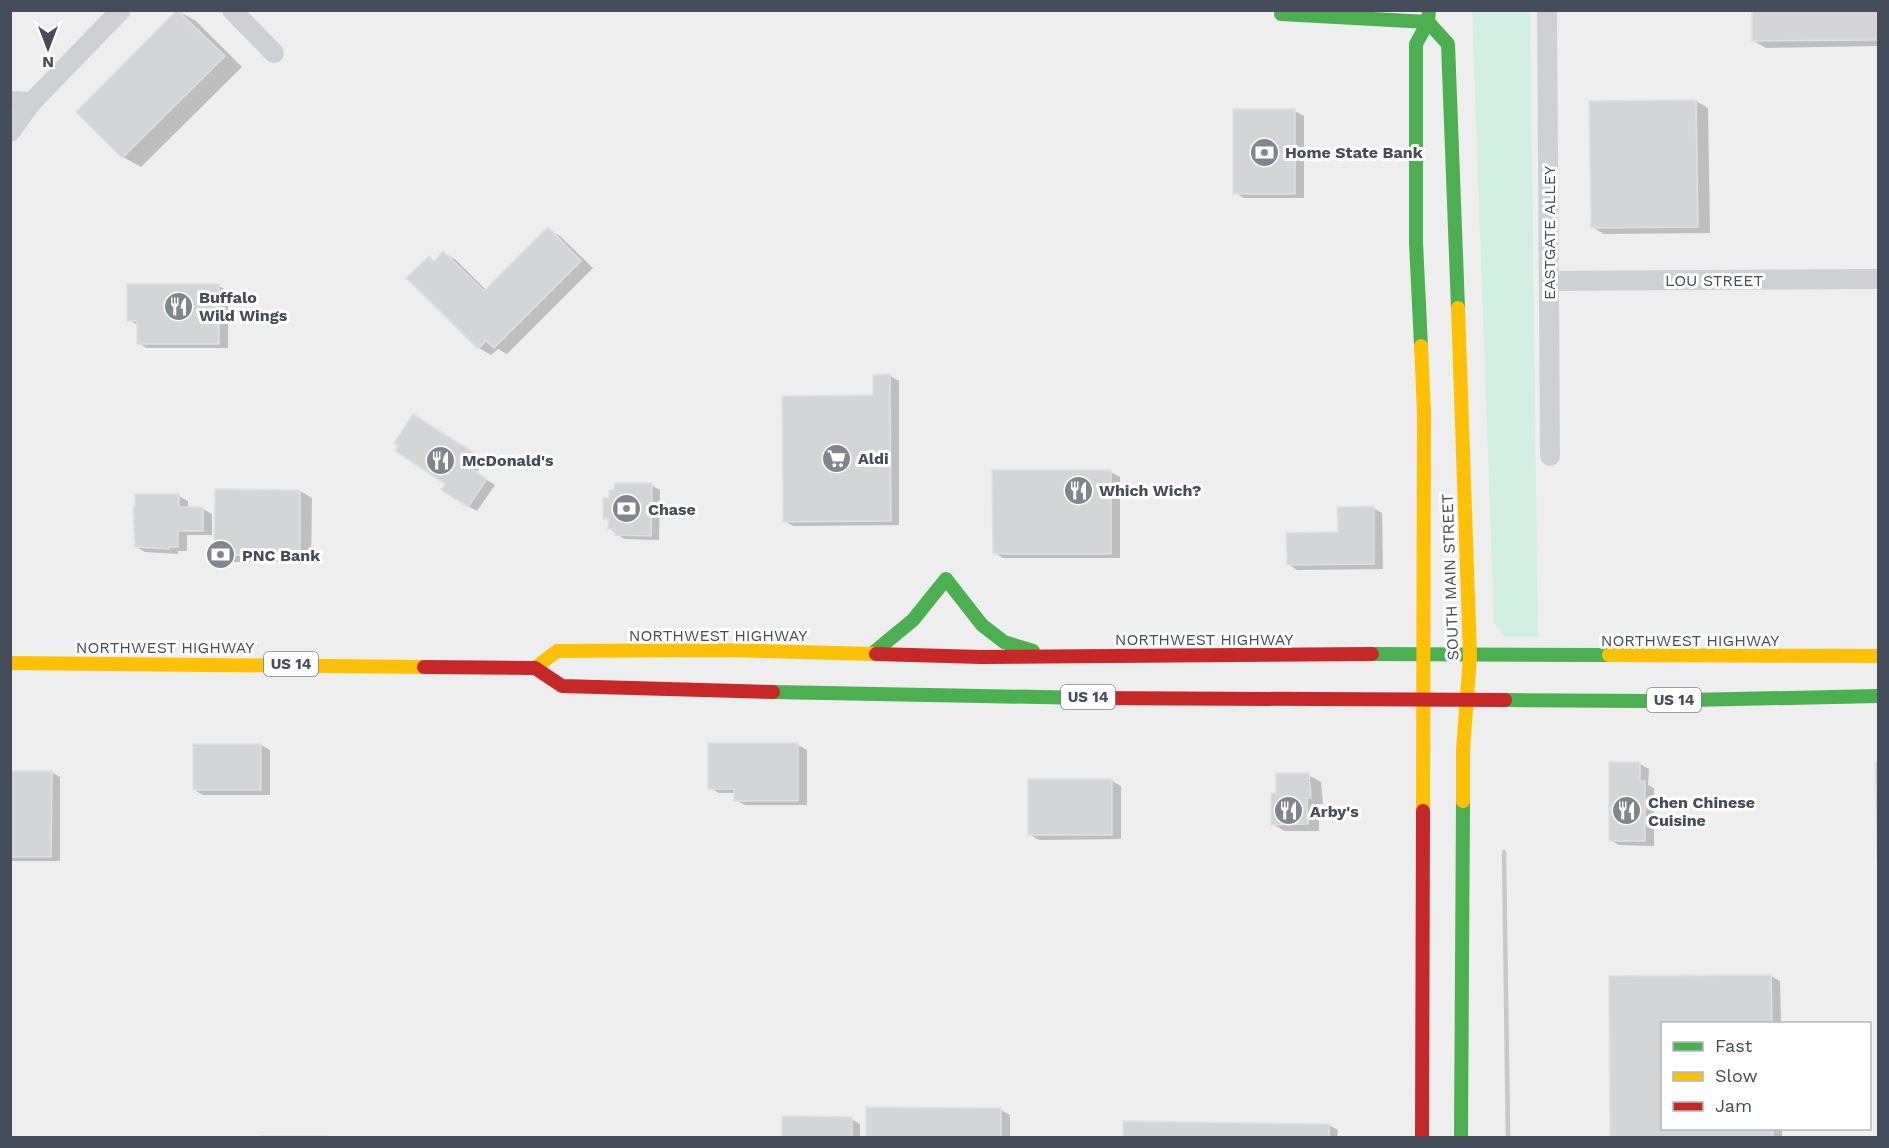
<svg xmlns="http://www.w3.org/2000/svg" width="1889" height="1148" viewBox="0 0 1889 1148" font-family="'Work Sans',sans-serif">
	<rect width="100%" height="100%" fill="#efeeee"/>
	<path fill="#d2efe3" d="M1472,11h58l8,626h-33l-11,-14z"/>
	<g fill="#0003">
		<path d="M1754,10h124v36l-112,2 -12,-7z"/>
		<path d="M178,11l18,10 46,46 -101,100 -18,-10 -45,-45z"/>
		<path d="M1696,101l12,7 2,125 -106,1 -12,-7z"/>
		<path d="M1235,111h60l9,5v82h-60l-9,-5z"/>
		<path d="M548,229l12,7 33,32 -86,86 -9,-5 -7,6 -12,-7 -50,-90 6,3 9,-8 12,7 31,31z"/>
		<path d="M219,286l9,5v57h-81l-9,-5v-18l-10,-5z"/>
		<path d="M890,376l9,5v144l-106,1 -9,-5z"/>
		<path d="M423,421l61,40 -8,12 19,12 -18,26 -9,-5z"/>
		<path d="M1111,472l9,5v81h-117l-9,-5z"/>
		<path d="M651,485l9,5 -1,50 -34,-1 -9,-5 -6,-6v-6l-6,-4z"/>
		<path d="M300,491l12,7 -1,64h-83l-12,-7z"/>
		<path d="M137,496h42l9,5v7l15,1 9,5v21h-25v16h-9v3l-33,-2 -9,-5z"/>
		<path d="M1373,508l9,5 1,56 -86,1 -9,-6 51,-30z"/>
		<path d="M261,745l9,5v45h-67l-9,-5z"/>
		<path d="M798,745l9,5v55h-62l-9,-5v-7h-17l-9,-5z"/>
		<path d="M1876,763h2v96z"/>
		<path d="M1640,764l9,5 -1,16 6,3v58l-35,-1 -9,-5z"/>
		<path d="M10,772h41l9,5v84h-50z"/>
		<path d="M1308,775l13,7 2,22h-4v27h-34l-13,-7 6,-29z"/>
		<path d="M1112,781l9,5v53l-82,1 -9,-5z"/>
		<path d="M1771,976l9,5 1,43h-119v104h120v10h-170l-2,-160z"/>
		<path d="M1001,1110l9,5v23h-142z"/>
		<path d="M851,1119l9,5v14h-76z"/>
		<path d="M1329,1125l9,5 -1,8h-212z"/>
	</g>
	<g fill="#d4d5d7" stroke="#e0e0e1" stroke-width="1.5">
		<path d="M177,10l48,46 -103,102 -46,-46z"/>
		<path d="M1752,10h126v30l-126,1z"/>
		<path d="M1696,100l2,127 -107,1 -2,-127z"/>
		<rect x="1233" y="109" width="62" height="85"/>
		<path d="M548,227l33,34 -87,87 -8,-7 -8,8 -72,-71 23,-22 5,5 9,-10 41,40z"/>
		<path d="M127,284h92v60h-82v-23h-10z"/>
		<path d="M890,374l1,147 -108,1 -1,-126 91,-1v-20z"/>
		<path d="M413,414l63,40 -8,12 19,13 -19,28 -27,-17 4,-6 -50,-33 3,-5 -4,-3z"/>
		<path d="M992,470h119v84h-118z"/>
		<path d="M615,483h37l-1,53 -36,-1v-6h-7l1,-10h-6v-21h6v-8h5z"/>
		<path d="M215,489l85,1v66l-86,-1z"/>
		<path d="M135,494h44v13h24v24h-25v16h-9v2l-34,-2 -2,-41h2z"/>
		<path d="M1374,506v58l-87,1 -1,-32 52,-1 -1,-25z"/>
		<path d="M708,743h90v58h-64v-12h-26z"/>
		<rect x="193" y="744" width="68" height="46"/>
		<path d="M1609,762h31v19h5v60h-36z"/>
		<path d="M1875,762h3v98h-1z"/>
		<path d="M10,771h42l-1,86h-41z"/>
		<path d="M1276,773h33l2,25h-4l1,26 -37,1v-32h5z"/>
		<rect x="1028" y="779" width="84" height="56"/>
		<path d="M1771,975l1,49h-110v104h111v10h-163l-1,-162z"/>
		<path d="M866,1107l135,1v30h-135z"/>
		<path d="M782,1116l70,1v21h-70z"/>
		<path d="M1123,1121l206,3v14h-206z"/>
		<rect x="261" y="1136" width="66" height="2"/>
	</g>
	<g fill="none" stroke-linecap="round" stroke-linejoin="round">
		<g stroke="#cfd0d4" stroke-width="20">
			<path d="M232,10l42,43"/>
			<path d="M1547,10l3,446"/>
			<path d="M10,101l22,1 89,-92"/>
			<path d="M10,132l22,-30"/>
			<path d="M1549,281l329,-2"/>
		</g>
		<g stroke="#4caf50" stroke-width="14">
			<path d="M1281,14l147,8"/>
			<path d="M1428,22l20,22 10,264"/>
			<path d="M1421,346l-5,-103v-199l12,-22 1,-12"/>
			<path d="M873,653l40,-33 33,-41 36,46 22,17 29,9"/>
			<path d="M1372,654l237,1"/>
			<path d="M773,692l316,6"/>
			<path d="M1505,700l140,1 233,-5"/>
			<path d="M1461,1138l2,-337"/>
		</g>
		<g stroke="#ffc107" stroke-width="14">
			<path d="M1458,308l12,348 -7,94v51"/>
			<path d="M1421,346l3,66 -1,399"/>
			<path d="M1609,655l269,1"/>
			<path d="M10,663l414,4"/>
			<path d="M535,668l22,-17 167,-1 152,4"/>
		</g>
		<g stroke="#c62828" stroke-width="14">
			<path d="M876,654l105,3 391,-3"/>
			<path d="M424,667l111,1 27,18 211,6"/>
			<path d="M1089,698l416,2"/>
			<path d="M1422,1138l1,-327"/>
		</g>
		<path stroke="#c7c8ca" stroke-width="4.5" d="M1504,852l4,286"/>
	</g>
	<defs>
		<symbol id="bank-disc" viewBox="-11 -11 22 22"><circle r="9.5" fill="#80858e" stroke="#fff"/><path d="M-6-4H6V4H-6ZM0-2.3a2.3 2.3 0 1 0 0 4.6a2.3 2.3 0 1 0 0-4.6Z" fill="#fff"/></symbol>
		<symbol id="restaurant-disc" viewBox="-11 -11 22 22"><circle r="9.5" fill="#80858e" stroke="#fff"/><path d="M-5-6h1v4h1v-4h1v4h1v-4h1v5L-1.5 .5V6h-2V.5L-5-1ZM5-6V6H3V1.5H1.5Q1.5-4 5-6Z" fill="#fff"/></symbol>
		<symbol id="supermarket-disc" viewBox="-11 -11 22 22"><circle r="9.5" fill="#80858e" stroke="#fff"/><path d="M-6-5.5h2.5l.6 2H6L4.5 2H-2.5L-4.4-4H-6ZM-1.5 3.2a1.3 1.3 0 1 0 .1 0ZM3 3.2a1.3 1.3 0 1 0 .1 0Z" fill="#fff"/></symbol>
	</defs>
	<g fill-rule="evenodd">
		<use href="#bank-disc" x="1248" y="136" width="33" height="33"/>
		<use href="#restaurant-disc" x="162" y="290" width="33" height="33"/>
		<use href="#supermarket-disc" x="820" y="442" width="33" height="33"/>
		<use href="#restaurant-disc" x="424" y="444" width="33" height="33"/>
		<use href="#restaurant-disc" x="1062" y="474" width="33" height="33"/>
		<use href="#bank-disc" x="610" y="492" width="33" height="33"/>
		<use href="#bank-disc" x="204" y="538" width="33" height="33"/>
		<use href="#restaurant-disc" x="1272" y="794" width="33" height="33"/>
		<use href="#restaurant-disc" x="1610" y="794" width="33" height="33"/>
	</g>
	<g text-anchor="middle" dominant-baseline="central" stroke-width="6" stroke-linejoin="round" paint-order="stroke">
		<g fill="#fff" stroke="#7d828c" stroke-width="1.5">
			<rect x="264" y="652" width="54" height="24" rx="4.5"/>
			<rect x="1061" y="685" width="54" height="24" rx="4.5"/>
			<rect x="1647" y="688" width="54" height="24" rx="4.5"/>
		</g>
		<g font-size="15" font-weight="bold" fill="#454c5b">
			<text x="291" y="664">US 14</text>
			<text x="1088" y="697">US 14</text>
			<text x="1674" y="700">US 14</text>
		</g>
		<g font-size="16" font-weight="bold" fill="#454c5b" stroke="#fff" text-anchor="start">
			<text x="1285" y="152">Home State Bank</text>
			<text x="199" y="297">Buffalo<tspan x="199" dy="18">Wild Wings</tspan></text>
			<text x="858" y="458">Aldi</text>
			<text x="462" y="460">McDonald's</text>
			<text x="1099" y="490">Which Wich?</text>
			<text x="648" y="509">Chase</text>
			<text x="242" y="555">PNC Bank</text>
			<text x="1648" y="802">Chen Chinese<tspan x="1648" dy="18">Cuisine</tspan></text>
			<text x="1310" y="811">Arby's</text>
		</g>
		<g font-size="16" fill="#454c5b" stroke="#fff">
			<text transform="translate(1549 233) rotate(-90)">EASTGATE ALLEY</text>
			<text x="1714" y="280">LOU STREET</text>
			<text transform="translate(1450 577) rotate(-92)">SOUTH MAIN STREET</text>
			<text x="718" y="635">NORTHWEST HIGHWAY</text>
			<text x="1204" y="639">NORTHWEST HIGHWAY</text>
			<text x="1690" y="640">NORTHWEST HIGHWAY</text>
			<text x="165" y="647">NORTHWEST HIGHWAY</text>
		</g>
	</g>
	<rect width="1889" height="1148" fill="none" stroke="#454c5b" stroke-width="24"/>
	<rect x="1661" y="1022" width="210" height="108" fill="#ffffff" stroke="#b5b7bd" stroke-width="1.5"/>
	<rect x="1673" y="1042" width="30" height="9" fill="#4caf50" stroke="#b5b7bd" stroke-width="1.5"/>
	<text x="1715" y="1052" font-size="18" fill="#454c5b">Fast</text>
	<rect x="1673" y="1072" width="30" height="9" fill="#ffc107" stroke="#b5b7bd" stroke-width="1.5"/>
	<text x="1715" y="1082" font-size="18" fill="#454c5b">Slow</text>
	<rect x="1673" y="1102" width="30" height="9" fill="#c62828" stroke="#b5b7bd" stroke-width="1.5"/>
	<text x="1715" y="1112" font-size="18" fill="#454c5b">Jam</text>
	<g transform="translate(48 48) rotate(180)" stroke="#ffffff" stroke-width="4.5" paint-order="stroke">
	<path d="M0-4.5L10 22L0 15L-10 22Z" fill="#454c5b"/>
	<text y="-9" font-size="16" font-weight="bold" text-anchor="middle" fill="#454c5b">N</text>
	</g>
</svg>
